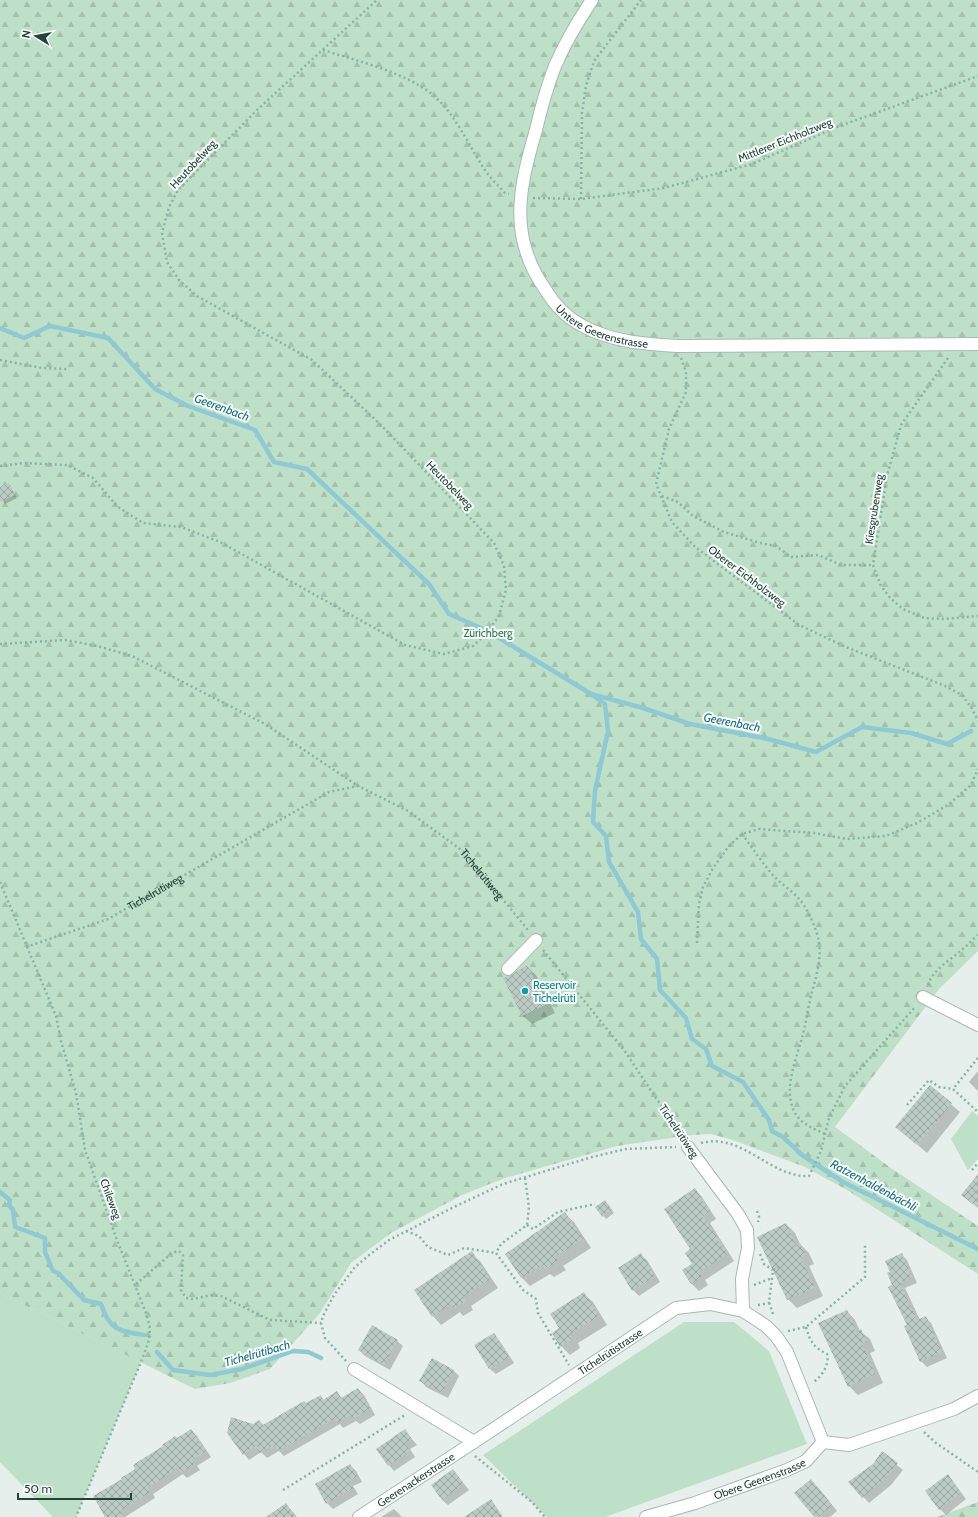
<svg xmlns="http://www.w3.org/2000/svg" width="978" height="1517" viewBox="0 0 978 1517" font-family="Cabin,sans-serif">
	<defs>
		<pattern id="forest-firs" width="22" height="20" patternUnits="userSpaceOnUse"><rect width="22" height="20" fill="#bfe0c8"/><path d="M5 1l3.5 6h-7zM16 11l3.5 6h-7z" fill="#a4c1ad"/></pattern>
		<pattern id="building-cross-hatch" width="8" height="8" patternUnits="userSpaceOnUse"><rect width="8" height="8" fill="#bbcac4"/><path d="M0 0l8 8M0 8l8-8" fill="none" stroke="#98a6a0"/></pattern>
	</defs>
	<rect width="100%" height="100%" fill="#e6efeb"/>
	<g fill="#bfe0c8">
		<path d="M972,1111l6,5v43l-10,11 -17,-31z"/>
		<path d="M0,1293l141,69 -65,155h-23l-53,-55z"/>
		<path d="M684,1322h50l35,29 38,93 -202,73h-58l-64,-62z"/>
	</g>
	<g fill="url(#forest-firs)">
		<path d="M0,0h978v951l-39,38 -104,138 56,41 87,58v48l-131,-84 -42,-23 -72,-27 -22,-6 -19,1 -75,11 -112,32 -43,17 -71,38 -40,30 -31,50 -50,56 -40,14 -35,6 -195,-96z"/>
		<path d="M978,1502v15h-41z"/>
	</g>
	<g fill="#0003">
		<path d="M9,484l8,14 -12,6 -5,-8v-8z"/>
		<path d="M527,967l9,8 19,38 -23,11 -9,-8 -19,-37 7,-2z"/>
		<path d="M978,1071v20l-9,-9z"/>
		<path d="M930,1086l30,26 -33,41 -30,-26z"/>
		<path d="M695,1190l7,7 14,22 -6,4 24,38 -29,19 3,5 -9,6 -7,-7 2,-20z"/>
		<path d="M608,1204l6,9 -8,6 -9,-11z"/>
		<path d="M565,1214l9,8 17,26 -28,18 3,4 -12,7 -4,-3 -20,12 -8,-8 -16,-24z"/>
		<path d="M786,1224l9,9 5,11 9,9 5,11 -5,2 14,30 -26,12 -9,-9z"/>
		<path d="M471,1253l9,8 18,27 -27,18 2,4 -10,6 -3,-4 -19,13 -8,-9z"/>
		<path d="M901,1254l6,6 10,23 -12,5 15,32 6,-2 5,5 16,35 -20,9 -6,-6 -28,-76 -2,-13z"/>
		<path d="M641,1255l6,5 13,22 -21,14 -6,-6 -13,-22z"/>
		<path d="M584,1294l9,8 14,23 -29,18 2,5 -10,7 -9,-9v-18z"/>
		<path d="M847,1311l8,9 5,11 10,8 5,12 -5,2 13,30 -25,12 -9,-9z"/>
		<path d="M494,1334l5,6 15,23 -18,11 -6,-5 -14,-23z"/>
		<path d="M397,1341l6,5 -13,24 -25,-14 -6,-6z"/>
		<path d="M453,1370l6,6 -11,22 -22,-11 -5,-6z"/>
		<path d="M358,1389l6,6 11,20 -15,9 -4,-3 -13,7 -3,-4 -56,32 -5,-5 -12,7 -6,-6 -12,8 -5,-6 9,-29 6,-4 5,4 56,-29 4,4 13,-7 5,5z"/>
		<path d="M191,1430l6,6 14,21 -14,9 3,4 -13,8 -4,-4 -30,20 2,4 -30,19h-19l17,-38z"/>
		<path d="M405,1431l12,14 -7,4 5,8 -21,14 -5,-6z"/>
		<path d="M882,1453l21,17 -12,15 -22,18 -19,-21 24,-17z"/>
		<path d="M350,1465l6,6 6,11 -9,4 5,8 -25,15 -6,-6z"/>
		<path d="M453,1470l16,20 -21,15 -6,-5z"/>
		<path d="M948,1475l18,24 -20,16 -6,-6z"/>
		<path d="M817,1486l20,25 -7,6h-15z"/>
		<path d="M286,1504l11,13h-29z"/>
		<path d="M394,1509l8,8h-21z"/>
	</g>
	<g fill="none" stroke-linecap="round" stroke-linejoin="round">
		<g stroke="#8ec9d4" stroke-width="4.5">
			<path d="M0,328l24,10 26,-12 58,12 47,51 33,17 67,24 19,32 33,7 122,115 20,30 32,14"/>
			<path d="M496,636l95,58 52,14 47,16 78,15 48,13 46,-25 49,6 36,11 24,-13"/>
			<path d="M591,694l14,10 3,27 -13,60 -2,31 13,14 3,26 29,50 3,27 16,20 3,31 26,28 6,21 14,10 6,17 31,16 26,38 3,11 11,6 19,18 41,27 135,67"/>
			<path d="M0,1192l10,8 -1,5 4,5 2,17 30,11v14l8,19 5,2 26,27 17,4c9,27 18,27 43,31"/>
			<path d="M157,1352l16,18 37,5 32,-6 51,-18 15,1 13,6"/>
		</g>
	</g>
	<g fill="url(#building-cross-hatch)">
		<path d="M9,483l6,12 -15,7v-15z"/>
		<path d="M527,965l20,39 -25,12 -19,-38 7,-2 7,-5z"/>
		<path d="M930,1085l22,18 -35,42 -22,-18z"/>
		<path d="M978,1174v34l-17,-13z"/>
		<path d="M695,1188l15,23 -7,5 25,38 -29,18 3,5 -11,7 -9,-14 10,-6 -7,-11 5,-4 -26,-40z"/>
		<path d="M605,1200l7,10 -10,7 -7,-10z"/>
		<path d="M565,1212l18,27 -28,18 3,4 -13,8 -3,-4 -21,13 -16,-24z"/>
		<path d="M786,1223l10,22 4,-2 6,12 -5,3 14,30 -28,12 -30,-63z"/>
		<path d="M472,1251l18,28 -27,18 3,4 -12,7 -3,-4 -19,13 -18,-27z"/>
		<path d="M641,1253l14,23 -23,15 -14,-23z"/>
		<path d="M902,1253l10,24 -12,6 17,37 9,-4 16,36 -22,10 -16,-36 3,-1 -19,-38 4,-2 -5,-12 3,-1 -5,-11z"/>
		<path d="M584,1292l15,24 -29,18 2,5 -12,8 -8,-14 7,-5 -9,-14z"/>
		<path d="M847,1310l10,22 4,-3 6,13 -5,2 13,30 -27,13 -30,-64z"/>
		<path d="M372,1325l26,15 -14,25 -26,-15z"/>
		<path d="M494,1333l15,24 -20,12 -15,-24z"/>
		<path d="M432,1358l22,12 -12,23 -23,-12z"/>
		<path d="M358,1388l12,21 -17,10 -2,-4 -14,8 -3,-4 -56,32 -4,-6 -14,8 -4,-7 -13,9 -16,-22 4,-16 22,7 6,-4 4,5 41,-24 2,2 15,-8 2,5 14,-9 4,7z"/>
		<path d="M191,1429l15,22 -14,9 3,4 -14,9 -3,-5 -30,20 2,4 -30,19 4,6h-19l-12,-21 29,-17 -1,-1 14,-9 -2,-4 30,-19 -1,-1 13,-9 2,2z"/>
		<path d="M405,1429l7,10 -7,4 5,8 -22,15 -12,-17z"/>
		<path d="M882,1451l16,12 -13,16 -23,19 -14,-16 25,-18z"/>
		<path d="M350,1464l7,12 -8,5 4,7 -27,16 -11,-20z"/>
		<path d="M453,1469l11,15 -22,16 -11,-15z"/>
		<path d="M948,1474l13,19 -22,17 -14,-19z"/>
		<path d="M811,1479l21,26 -14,12h-4l-20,-24z"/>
		<path d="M491,1499l12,18h-39z"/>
		<path d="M286,1503l10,14h-30z"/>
	</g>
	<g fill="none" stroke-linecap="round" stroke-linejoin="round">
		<defs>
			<g id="minor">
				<path id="s2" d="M592,0c-14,21 -27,43 -37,66 -8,21 -14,42 -19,64 -17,58 -28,106 9,159 9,15 21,28 36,36 30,17 64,19 97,21l300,-2"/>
				<path d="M508,969l28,-29"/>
				<path d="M923,997l55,28"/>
				<path d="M688,1147l50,67 9,16 1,18 -6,31 1,32"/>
				<path id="s3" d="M354,1369l120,73 202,-134 34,-4 33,7 23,15 10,10 11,16 36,90"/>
				<path id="s4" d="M359,1517l115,-75"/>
				<path id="s5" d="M646,1517l49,-14 92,-33 19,-9 17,-19 26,3 105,-36 24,-13"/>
			</g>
		</defs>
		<use href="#minor" stroke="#a8b8b2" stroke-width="14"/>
		<g stroke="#86b3a5" stroke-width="2.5" stroke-dasharray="2 3" stroke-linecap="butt">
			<path d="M323,50c34,11 86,23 112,47 22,19 35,52 52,76 5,7 12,13 18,20l4,1"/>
			<path d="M533,198l48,1 83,-11 88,-24 85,-37 141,-51"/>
			<path d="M581,199l1,-86 4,-27 8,-25 47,-61"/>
			<path d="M681,358l5,14v20l-17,37 -13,55 16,38 23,25 104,78 47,22 99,39 17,9 9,12 7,14"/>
			<path d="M948,358l-47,67 -14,51 -14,89 8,21 10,13 12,10 21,9 20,1 34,-3"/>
			<path d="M0,360l42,8 25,1"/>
			<path d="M0,466l24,-3 43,2 26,13 25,29 25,16 38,4 39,15 185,103 39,9 29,-8 11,-10 15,-20 7,-26 -2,-24 -10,-23 -113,-118 -69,-65 -115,-64 -18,-16 -12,-18 -5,-29 7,-26 9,-17 80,-81 119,-109"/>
			<path d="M662,496l16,6 15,14 31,16 36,11 16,3 15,11 27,-2 23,10h32"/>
			<path d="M0,644l66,-4 31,6 35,10 133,68 93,62"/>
			<path d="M742,834c10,13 19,27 29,39 8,10 21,17 29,27 8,9 17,30 19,42 3,20 -5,40 -9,59 -3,11 -4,22 -7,33 -6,24 -20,53 -9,77 6,13 19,17 31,23"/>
			<path d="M0,882l56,134 5,25 15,52 9,57 32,90 29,73 4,15 -1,12 -8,22 -65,155"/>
			<path d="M697,943l2,-39 4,-17 10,-19 16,-22 13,-12 17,-5 55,4 33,6 39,-3 31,-13 31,-18 23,-20 7,-16"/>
			<path id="s1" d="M26,947l82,-28 221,-127 29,-6 50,25 56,41 64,78"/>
			<path d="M543,950l81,100 58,87"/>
			<path d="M928,985c5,-16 24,-26 36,-37 5,-4 9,-9 14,-13"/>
			<path d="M978,1058l-25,31 25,23"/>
			<path d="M907,1105l22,-25 10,7 14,2"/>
			<path d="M701,1143c41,-11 70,35 108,33l12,-25 8,-33 16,-32 71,-80"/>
			<path d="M972,1170l6,-7"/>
			<path d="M525,1178l4,29 -2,18 -26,19 -5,9 27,37 13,9 2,14 31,52"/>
			<path d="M757,1211l2,5 -1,6"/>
			<path d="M527,1225l6,4 25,-17 37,-8"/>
			<path d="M406,1231l13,5 9,11 20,8 16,-7 32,5"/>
			<path d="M760,1254l4,10 9,6"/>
			<path d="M136,1284l36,-31 7,-2 4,4 -2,35 5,8 7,1 18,-4 10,1 49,24 51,3"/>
			<path d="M754,1285l18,-7"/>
			<path d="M758,1305l12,-2"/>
			<path d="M773,1314l-4,-12 4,-32 5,-3"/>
			<path d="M806,1327c4,14 7,20 21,27 3,10 -6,24 -14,28"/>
			<path d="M788,1331l18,-4 59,-50v-32"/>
			<path d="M346,1361l-21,-23 -4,-15 2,-7 11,-21 21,-28 13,-11 21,-16 67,-34 47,-22 89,-27 34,-8 50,-2"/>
			<path d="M924,1432l12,11 42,29"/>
			<path d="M475,1456l57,46 13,15"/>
			<path d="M283,1490l122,-75"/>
		</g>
		<use href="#minor" stroke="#fff" stroke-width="12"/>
	</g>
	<circle fill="#0f9aa8" stroke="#f7fbf9" stroke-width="1.5" cx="525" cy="991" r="4"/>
	<g text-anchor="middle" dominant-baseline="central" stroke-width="4" stroke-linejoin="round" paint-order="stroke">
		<g font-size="11" fill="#24423a" stroke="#f7fbf9">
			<text transform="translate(785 140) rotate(-22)">Mittlerer Eichholzweg</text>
			<text transform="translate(193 164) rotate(-47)">Heutobelweg</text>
			<text stroke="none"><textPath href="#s2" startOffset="380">Untere Geerenstrasse</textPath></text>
			<text transform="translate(450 485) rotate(46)">Heutobelweg</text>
			<text transform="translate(874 509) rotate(-81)">Kiesgrubenweg</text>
			<text transform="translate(747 576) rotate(37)">Oberer Eichholzweg</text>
			<text stroke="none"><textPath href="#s1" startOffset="525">Tichelrütiweg</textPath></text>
			<text stroke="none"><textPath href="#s1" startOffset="141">Tichelrütiweg</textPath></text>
			<text transform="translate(679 1131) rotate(56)">Tichelrütiweg</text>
			<text transform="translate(111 1199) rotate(70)">Chileweg</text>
			<text stroke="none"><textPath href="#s3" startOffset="304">Tichelrütistrasse</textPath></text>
			<text stroke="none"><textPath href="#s5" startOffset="120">Obere Geerenstrasse</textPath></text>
			<text stroke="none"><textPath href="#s4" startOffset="68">Geerenackerstrasse</textPath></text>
		</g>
		<g font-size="11" fill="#2d7a4b" stroke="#f7fbf9">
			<text x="488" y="633">Zürichberg</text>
		</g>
		<g font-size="11" fill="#0d838f" stroke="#f7fbf9" text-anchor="start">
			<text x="533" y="985">Reservoir<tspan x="533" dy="13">Tichelrüti</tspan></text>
		</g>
		<g font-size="12" font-style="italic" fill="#1c6f80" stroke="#f7fbf9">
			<text transform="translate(222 407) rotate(20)">Geerenbach</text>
			<text transform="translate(732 722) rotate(11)">Geerenbach</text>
			<text transform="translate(874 1185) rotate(28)">Ratzenhaldenbächli</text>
			<text transform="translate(257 1353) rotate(-16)">Tichelrütibach</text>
		</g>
	</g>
	<g transform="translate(36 36) rotate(281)" stroke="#f7fbf9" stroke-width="3" paint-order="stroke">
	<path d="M0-3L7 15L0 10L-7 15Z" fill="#24423a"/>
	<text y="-6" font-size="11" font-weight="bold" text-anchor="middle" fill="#24423a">N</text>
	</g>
	<path d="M18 1493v6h113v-6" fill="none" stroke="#24423a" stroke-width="2"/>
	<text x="24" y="1493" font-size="12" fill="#24423a" stroke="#f7fbf9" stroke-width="3" paint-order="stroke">50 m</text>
</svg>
